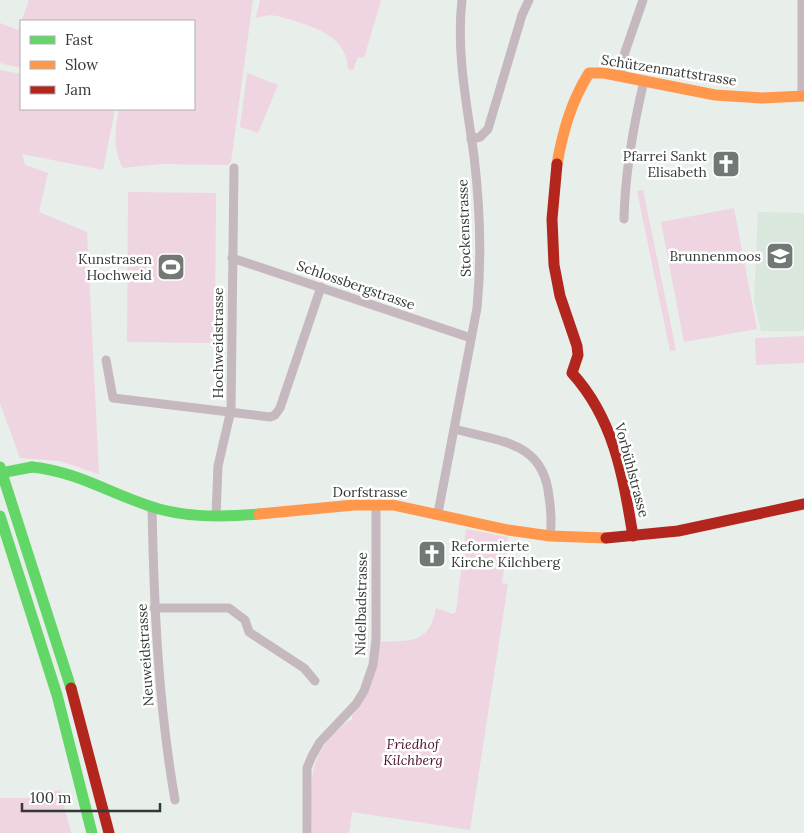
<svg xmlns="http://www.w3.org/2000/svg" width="804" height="833" viewBox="0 0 804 833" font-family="Lora,serif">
	<rect width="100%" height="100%" fill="#e8eee9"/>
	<path fill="#d9e7dd" d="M758,212l46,1v118h-43l-7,-31z"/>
	<g fill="#eed5e1">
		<path d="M29,0h224l-22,162 -3,3 -68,-1 -37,4c-10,-18 -8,-39 -4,-59h75v-88h-173v47l-21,-5v-40l18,7z"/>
		<path d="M260,0h121l-17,58 -6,-1 -5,13 -5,-1c-1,-37 -42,-44 -70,-53l-9,-1 -13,3z"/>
		<path d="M0,70l21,4v35h94l-12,61 -81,-16 3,11 23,8 -9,39 48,20 12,242 -39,-13 -40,-3 -20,-55z"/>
		<path d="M247,73l31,12 -20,48 -18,-6z"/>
		<path d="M643,190l33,160 -6,1 -33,-160z"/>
		<path d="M128,192l88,1 -1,150 -88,-1z"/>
		<path d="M734,208l23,121 -73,13 -23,-120z"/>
		<path d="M804,336v27l-48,2 -1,-27z"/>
		<path d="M466,529l42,8 -6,46 6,1 -38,246 -118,-18 -3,21h-37c0,-29 -6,-65 14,-90 6,-9 15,-15 22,-22l4,-1v-4l7,-10 20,-64c32,-2 50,3 57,-34l16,6 4,-2z"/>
		<path d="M60,790l11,43h-71v-35h28z"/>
	</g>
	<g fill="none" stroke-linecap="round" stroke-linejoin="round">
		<g stroke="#c5b8be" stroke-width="9">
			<path d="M802,0v97"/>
			<path d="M621,75l4,-23 18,-52"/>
			<path d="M471,139l9,-2 8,-8 34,-114 7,-15"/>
			<path d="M624,219c1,-48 9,-92 20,-138"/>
			<path d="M232,258l239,80"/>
			<path d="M106,360l7,38 157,19 5,-2 5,-7 41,-121"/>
			<path d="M455,429c45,13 89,12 94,68 2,13 3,26 1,39"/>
			<path d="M152,507c2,98 6,196 23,293"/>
			<path d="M438,513l39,-205c5,-51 3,-101 -3,-152 -7,-51 -18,-104 -12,-156"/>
			<path d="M216,516l2,-50 13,-56 3,-242"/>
			<path d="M154,608h75l16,12 4,12 55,36 11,13"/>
			<path d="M307,833v-65l5,-12 8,-14 36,-38 8,-13 9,-26 3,-26v-135"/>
		</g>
		<g stroke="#63d668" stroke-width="11">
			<path d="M0,467l71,221"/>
			<path d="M32,467c49,5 85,31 131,43 31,8 64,7 96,4"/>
			<path d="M0,516l57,179 35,138"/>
		</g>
		<g stroke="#ff974d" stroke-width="11">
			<path d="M557,164c6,-33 14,-62 32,-91h15l111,22 47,3 42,-2"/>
			<path d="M259,514l95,-9h39l115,25 42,6 56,2"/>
		</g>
		<g stroke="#b3261e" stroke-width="11">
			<path d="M557,164l-5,55 2,46 6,31 17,50 1,9 -6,18c42,46 51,103 61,163"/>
			<path d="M606,538l72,-7 126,-27"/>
			<path d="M71,688l38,145"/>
		</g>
		<path stroke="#63d668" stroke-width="11" d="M0,473l32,-6"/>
	</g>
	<defs>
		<symbol id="church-square" viewBox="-11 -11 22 22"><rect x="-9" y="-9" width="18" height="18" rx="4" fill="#727874" stroke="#fff"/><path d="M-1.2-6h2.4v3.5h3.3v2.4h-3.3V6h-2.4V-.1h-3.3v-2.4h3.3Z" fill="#fff"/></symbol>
		<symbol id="school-square" viewBox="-11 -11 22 22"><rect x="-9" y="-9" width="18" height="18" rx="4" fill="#727874" stroke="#fff"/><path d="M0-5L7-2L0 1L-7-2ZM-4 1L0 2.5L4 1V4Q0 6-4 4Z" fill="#fff"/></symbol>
		<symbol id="stadium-square" viewBox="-11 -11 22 22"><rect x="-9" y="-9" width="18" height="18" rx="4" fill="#727874" stroke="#fff"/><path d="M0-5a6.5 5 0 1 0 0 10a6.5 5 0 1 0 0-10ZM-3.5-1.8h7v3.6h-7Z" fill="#fff"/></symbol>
	</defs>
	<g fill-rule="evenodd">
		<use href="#church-square" x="710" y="148" width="32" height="32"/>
		<use href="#school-square" x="764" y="240" width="32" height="32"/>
		<use href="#stadium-square" x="155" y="251" width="32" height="32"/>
		<use href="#church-square" x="416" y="538" width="32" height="32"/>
	</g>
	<g text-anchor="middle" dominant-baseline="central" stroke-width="5" stroke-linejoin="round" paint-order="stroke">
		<g font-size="14" fill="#333935" stroke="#fff">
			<text transform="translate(669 70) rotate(9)">Schützenmattstrasse</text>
			<text transform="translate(464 228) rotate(-92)">Stockenstrasse</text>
			<text transform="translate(356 285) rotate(19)">Schlossbergstrasse</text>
			<text transform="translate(218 343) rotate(-90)">Hochweidstrasse</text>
			<text transform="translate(632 470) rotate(75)">Vorbühlstrasse</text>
			<text x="370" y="492">Dorfstrasse</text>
			<text transform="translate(361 604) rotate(-89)">Nidelbadstrasse</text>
			<text transform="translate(145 655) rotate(-94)">Neuweidstrasse</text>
		</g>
		<g font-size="14" fill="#333935" stroke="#fff" text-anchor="end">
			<text x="707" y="156">Pfarrei Sankt<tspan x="707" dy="16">Elisabeth</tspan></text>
			<text x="761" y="256">Brunnenmoos</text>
			<text x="152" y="259">Kunstrasen<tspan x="152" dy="16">Hochweid</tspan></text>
			<text x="451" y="546" text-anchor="start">Reformierte<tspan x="451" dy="16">Kirche Kilchberg</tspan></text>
		</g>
		<g font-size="14" font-style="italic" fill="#4b0d34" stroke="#fff">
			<text x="413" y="744">Friedhof<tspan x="413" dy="16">Kilchberg</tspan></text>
		</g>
	</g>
	<rect x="20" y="20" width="175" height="90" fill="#ffffff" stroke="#adb0ae"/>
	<rect x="30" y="36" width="25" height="8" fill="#63d668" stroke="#adb0ae"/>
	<text x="65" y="45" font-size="15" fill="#333935">Fast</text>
	<rect x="30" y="61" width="25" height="8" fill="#ff974d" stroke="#adb0ae"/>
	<text x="65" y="70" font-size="15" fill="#333935">Slow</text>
	<rect x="30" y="86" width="25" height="8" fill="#b3261e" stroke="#adb0ae"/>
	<text x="65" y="95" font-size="15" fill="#333935">Jam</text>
	<path d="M22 803v8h138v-8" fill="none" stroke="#333935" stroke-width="2.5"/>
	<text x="30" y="803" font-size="15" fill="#333935" stroke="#ffffff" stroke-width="4" paint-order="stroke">100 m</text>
</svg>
